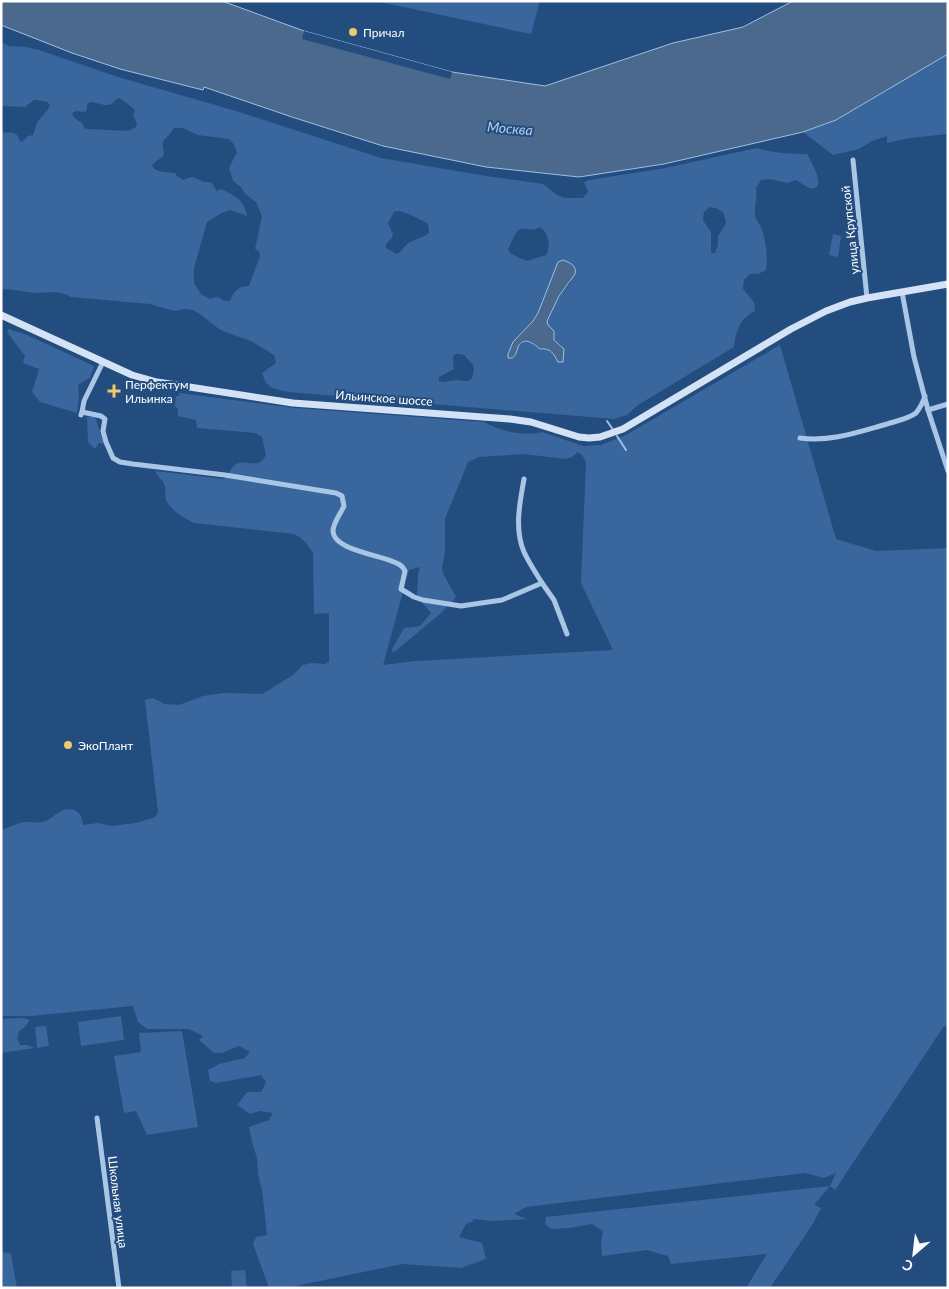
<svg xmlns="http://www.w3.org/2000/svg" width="949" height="1289" viewBox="0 0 949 1289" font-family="Lato,sans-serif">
	<rect width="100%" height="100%" fill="#244d7f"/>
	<g fill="#38669d" fill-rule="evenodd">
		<path d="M375,1h165l-9,33z"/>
		<path d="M1,42l8,4 17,1 16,4 76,26 118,34 145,47 105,18 57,8 14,11 8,3h18l5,-6 -4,-10 5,-2 76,-12 92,-20c14,5 35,6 50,6 3,5 22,37 3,34 -4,-1 -10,-6 -14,-8l-9,3 -16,-4 -10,1 -5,8c2,7 -2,19 -1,28 1,4 4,7 6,11 5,13 7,30 5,43l-8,4h-8l-6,6 -1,9 11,13 1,9c-16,8 -19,20 -21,36l-96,58 -11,10 -13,4 -326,-27c-15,-4 -21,-3 -26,-19l14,-10 -2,-8 -23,-14 -23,-8 -9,-4 -19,-15 -7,-4 -9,-1 -9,2 -8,-2 -17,-5 -79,-7c-13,-7 -21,-4 -34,-4 -12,-1 -24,-4 -36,-4v-157l13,1 4,3 1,4 3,2 6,-6 5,-1c2,-4 2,-8 4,-12 4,-7 10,-10 13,-18l-3,-3 -9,-2h-4l-9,7 -24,-1zM119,98l5,3 11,9 -2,5 4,8 -1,4 -8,4 -40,-2 -4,-1c-1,-9 -9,-5 -12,-15l4,-2 9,1 2,-3v-5l3,-2c12,1 19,8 26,-3zM174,128h9l15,7 31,4 4,4 4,9 -8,16 4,13 8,6 4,7 11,8 6,14 -7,33 4,2 1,5 -11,30c-10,-1 -16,6 -19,15h-5l-7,-4 -8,2 -9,-5 -7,-11v-15l13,-46 13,-8 10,-4 17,6c-3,-17 -12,-20 -26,-27l-4,2 -5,-8 -4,-1h-4l-11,-5 -5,1 -4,2 -7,-4 -2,-3 -13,-1 -8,-3 -2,-3c2,-5 8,-6 12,-11 0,-4 -2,-10 -1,-13 2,-4 9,-9 11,-14zM710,207l5,1 8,4 3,9 -1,4 -7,11v9l-3,8h-4v-21l-8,-12 1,-8zM398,211c5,0 25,9 30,13l1,9c-5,4 -13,6 -19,9 -6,3 -7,9 -13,12l-11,-6v-4l6,-6 1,-4 -5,-11 6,-11zM540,227c9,6 11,19 6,28 -21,6 -15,9 -36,-2l-2,-4c3,-5 6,-16 11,-19 5,-4 12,3 21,-3zM558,262l13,20 -12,14 -12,25c1,3 6,17 8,19 2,3 4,4 7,5l-6,13c-3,-8 -9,-10 -16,-9 -5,-5 -8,-8 -15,-8l-7,6 9,-21 6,-5 5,-8zM455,354h4l5,1 9,10 1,5 -2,8 -4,3h-4l-8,-1 -13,2 -4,-1v-4l15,-8 -1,-11z"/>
		<path d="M948,54v80l-38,4 -23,5v-7l-15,5 -13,8 -26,6 -30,-23 33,-12z"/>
		<path d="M833,234l8,2 -3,21 -9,-2z"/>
		<path d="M9,329l18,6 67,31 -4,12 -6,3 -6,4 1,10 -2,18 -37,-11 -8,-10 7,-23 -16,-6 2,-7 -16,-21 -2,-4z"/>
		<path d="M780,345l56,194 40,12 72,-3v479l-4,-1 -109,164 -5,-4 -16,19 7,3 -7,14 -44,66h-24l21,-34 -96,10 -3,-8 -21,-6 -45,6 -1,-11 2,-14 -11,-7 -23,4 -18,1 -6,-5 1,-7 284,-31 6,-13 -12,5 -19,-5 -279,34 -12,7 13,5 -33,2 -22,-2 2,2 -8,3 -7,13 23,6 4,16 -25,9 -59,-4 -116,24h-17l-16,-44 3,-7 11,-2 -5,-45 -4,-16 -1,-16 -5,-16 -3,-15 20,-7 4,-7 -13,-2 -10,3 -13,-9 10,-13h14l5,-10 -5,-7 -45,8 -6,-2 -2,-11 11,-6 26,-6 5,-6 -11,-6 -17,7h-8l-15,-13 4,-4 -14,-7h-42l-9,-7 -5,-16 -102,10h-30v-186c8,-3 18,-8 26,-8 6,0 11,1 16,0 11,-3 18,-17 31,-12 7,3 8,8 9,15l15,-2 14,3 23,-3 18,-5 3,-2 2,-4 -13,-112 8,-2 12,6 14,1 24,-9 21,-3 38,1 31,-19 10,-10 9,-2 13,1 4,-2v-49l-15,1 -1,-61c-5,-9 -11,-15 -19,-19l-100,-11c-8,-4 -24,-13 -28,-23 -2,-5 1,-11 -2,-16 -2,-5 -7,-8 -9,-13l68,8c6,-3 7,-11 13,-15 8,-4 18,2 24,-2 3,-2 4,-4 6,-7l-4,-18 -7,-4 -58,-5 -1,-8 -18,-4v-7l-3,-3 1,-10h3v-3l116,15 189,14c17,9 38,15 58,10l41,14 18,-1 25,-10zM578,452l4,3 4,7 -5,121 32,67 -197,11 -33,4 26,-95 11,-3 -2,7 -1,23 14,16 -11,13 -16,2 -12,21 1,4 47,-39 16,-17 -13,-24 -1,-6 3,-15v-33l23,-57 11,-5 45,-3 41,5 7,-2z"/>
		<path d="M87,417h8l9,27 -5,-1 -4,6 -7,-7z"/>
		<path d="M121,1016l3,24 -43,6 -3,-24z"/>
		<path d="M20,1018l8,1 1,2 -4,6 -6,4 -2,7 3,7h7l8,3 -34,5v-34z"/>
		<path d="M46,1026l3,20 -12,2 -2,-21z"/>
		<path d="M182,1031l16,96 -51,8 -11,-24 -12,2 -10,-57 27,-4 -2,-19z"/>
		<path d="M1,1252h3l7,2 6,34h-14z"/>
		<path d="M245,1270l2,18h-15l-1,-17z"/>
	</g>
	<g fill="#4b688d" stroke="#9dc0e7">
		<path d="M1,1h221l82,30 148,41 93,14 128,-43 70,-16 50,-26h155v53l-112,66 -33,12 -139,32 -85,13 -93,-10 -103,-21 -91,-29 -88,-30 -1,3 -83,-21 -48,-16 -71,-28z"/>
		<path d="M563,260c7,3 14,5 12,14l-16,22 -12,25 1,4 6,6v9l10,9 -1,13h-5c-5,-9 -7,-14 -18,-13 -7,-6 -16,-13 -22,-2 -2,5 -1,8 -6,11h-4v-4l5,-12 20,-21 5,-8 20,-51z"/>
	</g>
	<path fill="#244d7f" d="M304,31l148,41 -2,7 -148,-40z"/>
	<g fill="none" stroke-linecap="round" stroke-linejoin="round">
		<g stroke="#9dc0e7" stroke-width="2">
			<path d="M607,421l7,10"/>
			<path d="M617,436l9,14"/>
		</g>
		<g stroke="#a9c6e6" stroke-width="5">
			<path d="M853,160l14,138"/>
			<path d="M902,292l12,65 14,53 20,61"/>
			<path d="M928,410l20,-6"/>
			<path d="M82,412l19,4 4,3 -2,12 3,11 7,16 7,4 13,2 92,11 111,18 6,3 2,10c-3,7 -11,17 -11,25 1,21 54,24 67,34 2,1 4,4 5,6l-4,18 13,8 9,3 38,6 41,-6 40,-17c-6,-10 -13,-20 -18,-31 -10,-23 -4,-50 0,-73"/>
			<path d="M81,415l1,-3 2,-11 19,-39"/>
			<path d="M800,438c31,4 58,-6 87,-14 9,-3 21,-5 29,-11 4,-5 7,-11 9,-17"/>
			<path d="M542,583l12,17 13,34"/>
			<path d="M97,1118l22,170"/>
		</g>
		<path stroke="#d3e2f5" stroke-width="7" d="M1,315l131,60 25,7 136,21 217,16 21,3 48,15 10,1 11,-1 23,-8 168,-100 35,-18 24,-9 17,-4 81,-14"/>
	</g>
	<g fill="#f1c96d" stroke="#244d7f" stroke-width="2">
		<circle cx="353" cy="32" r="5"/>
		<path d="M111.5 383.5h5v5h5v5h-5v5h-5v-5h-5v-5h5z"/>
		<circle cx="68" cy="745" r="5"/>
	</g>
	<g text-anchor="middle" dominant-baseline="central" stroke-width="4" stroke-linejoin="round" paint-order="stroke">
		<g font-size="12" fill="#fff" stroke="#244d7f" text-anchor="start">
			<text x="363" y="32">Причал</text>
			<text x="125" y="384">Перфектум<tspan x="125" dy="14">Ильинка</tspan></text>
			<text x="78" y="745">ЭкоПлант</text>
		</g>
		<g font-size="12" fill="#fff" stroke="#244d7f">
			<text transform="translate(850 230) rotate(-96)">улица Крупской</text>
			<text transform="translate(384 398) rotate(4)">Ильинское шоссе</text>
			<text transform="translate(118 1202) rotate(83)">Школьная улица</text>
		</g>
		<g font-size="14" font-style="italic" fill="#b5cfee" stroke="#244d7f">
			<text transform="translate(510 128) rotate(5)">Москва</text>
		</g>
	</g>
	<rect width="949" height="1289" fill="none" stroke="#ffffff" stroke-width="5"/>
	<g transform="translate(914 1254) rotate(208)" stroke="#244d7f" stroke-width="4" paint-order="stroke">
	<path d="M0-4L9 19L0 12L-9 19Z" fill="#ffffff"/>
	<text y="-8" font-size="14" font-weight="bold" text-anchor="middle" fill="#ffffff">С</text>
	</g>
</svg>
